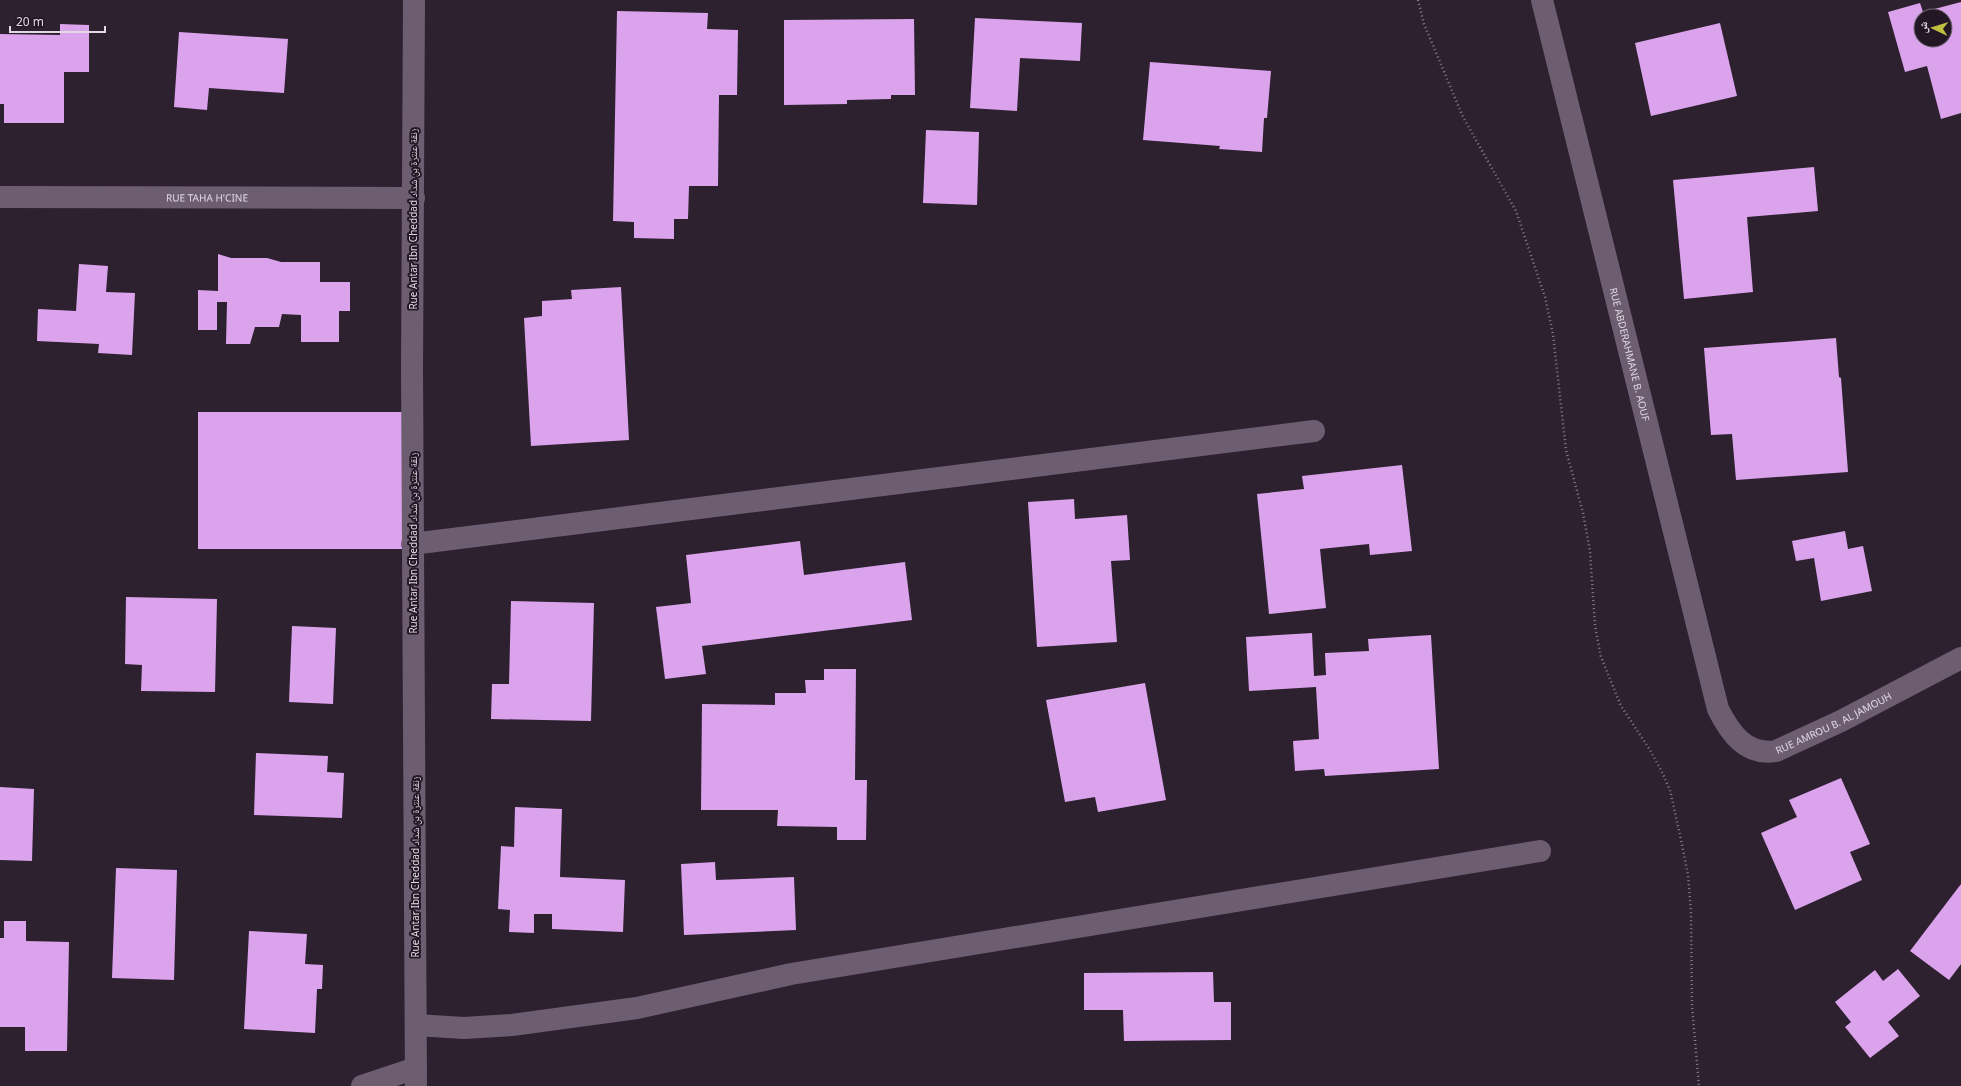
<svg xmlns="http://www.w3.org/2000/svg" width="1961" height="1086" viewBox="0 0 1961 1086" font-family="'Noto Sans','Noto Naskh Arabic',sans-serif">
	<rect width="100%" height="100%" fill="#2d2130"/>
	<g fill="#dca3ed" fill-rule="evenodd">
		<path d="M1961,2v111l-20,6 -14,-53 -22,6 -17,-60 32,-9 3,9zM1921,16h24v24h-24z"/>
		<path d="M617,11l91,2 -1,16 31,1 -1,65h-18l-1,91h-29l-1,33h-14v20l-40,-1v-16l-21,-1z"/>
		<path d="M975,18l107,5 -2,38 -60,-3 -3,53 -47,-3z"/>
		<path d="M914,19l1,76h-24v4l-44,1v4l-63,1v-85z"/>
		<path d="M1720,23l17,73 -86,20 -16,-73z"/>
		<path d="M60,24l29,1v47h-25v51h-60v-19h-4v-70l60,1z"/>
		<path d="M179,32l109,7 -4,54 -75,-5 -2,22 -33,-3z"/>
		<path d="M1150,62l121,9 -4,47h-3l-2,34 -43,-3 1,-3 -77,-6z"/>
		<path d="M926,130l53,2 -2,73 -54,-2z"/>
		<path d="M1814,167l4,44 -71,6 6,75 -69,7 -11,-119z"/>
		<path d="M218,254l13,4h36l14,4h39v20h30v29h-11v31h-38v-27l-19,-1 -3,13h-24l-5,17h-24l1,-42h-10v28h-19v-40l20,1z"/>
		<path d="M79,264l29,2 -2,26 29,1 -3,62 -34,-2 1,-9 -62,-3 1,-32 38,2z"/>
		<path d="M621,287l8,153 -98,6 -7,-128 18,-2v-15l30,-2 -1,-9z"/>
		<path d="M1836,338l3,39 2,1 7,94 -112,8 -4,-46 -21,1 -7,-87z"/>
		<rect x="198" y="412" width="206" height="137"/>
		<path d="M1402,465l10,86 -42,4 -1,-11 -49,5 6,59 -57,6 -12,-120 47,-5 -2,-13z"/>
		<path d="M1074,499l1,20 52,-4 3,45 -19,1 6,81 -80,5 -9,-145z"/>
		<path d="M1845,531l3,18 15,-3 9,45 -51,10 -7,-43 -18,3 -4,-20z"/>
		<path d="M800,541l4,34 101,-13 7,58 -210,26 4,28 -41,5 -9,-72 35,-4 -5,-48z"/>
		<path d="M126,597l91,2 -2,93 -74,-1 1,-26 -17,-1z"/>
		<path d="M511,601l83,2 -3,118 -100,-2 1,-35h17z"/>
		<path d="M292,626l44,2 -3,76 -44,-2z"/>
		<path d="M1312,633l2,43 12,-1 -1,-22 44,-2 -1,-12 63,-4 8,134 -114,7 -1,-7 -29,2 -2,-30 26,-2 -3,-52 -67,4 -3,-54z"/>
		<path d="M824,669h32l-1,111h12l-1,60h-29v-13l-60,-1 1,-16h-77l1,-106 73,1v-12h31l-1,-13h19z"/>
		<path d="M1145,683l21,117 -68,12 -3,-15 -30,5 -19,-102z"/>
		<path d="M256,753l72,3 -1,16 17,1 -2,45 -88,-3z"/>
		<path d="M1841,778l29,66 -20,8 12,28 -67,30 -34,-77 36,-16 -8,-17z"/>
		<path d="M0,787l34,2 -2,72 -32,-1z"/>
		<path d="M515,807l47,2 -2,68 65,3 -2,52 -71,-3v-15h-18v19l-25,-1 1,-22 -12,-1 3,-63 13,1z"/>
		<path d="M715,862l1,18 78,-3 2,53 -112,5 -3,-71z"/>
		<path d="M116,868l61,2 -3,110 -62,-2z"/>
		<path d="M1961,884v80l-12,16 -39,-29z"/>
		<path d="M4,921h22v20l43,1 -2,109h-42v-24h-25v-89h4z"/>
		<path d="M249,931l58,3 -2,30 18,1 -1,24h-5l-2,44 -71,-4z"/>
		<path d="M1898,969l22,27 -32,26 11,14 -29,22 -25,-31 6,-5 -16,-20 40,-32 8,11z"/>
		<path d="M1213,972l1,30h17v38l-107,1 -1,-31h-39v-37z"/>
	</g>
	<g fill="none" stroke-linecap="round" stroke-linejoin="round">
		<path stroke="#887e8a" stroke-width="2.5" stroke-dasharray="1 3" stroke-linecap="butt" d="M1418,0l6,24 39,93 53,94 29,86 8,37 13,116 17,63 7,38 5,75 6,31 20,49 29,44 11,20 9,20 11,50 7,35 3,37 1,94 7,80"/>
		<g stroke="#6c5e70" stroke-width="22">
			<path d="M414,0l-2,369 4,717"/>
			<path id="s1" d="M1542,0l176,709c12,24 28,47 58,42l65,-30 120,-63"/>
			<path id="s2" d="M0,197l414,1"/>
			<path d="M412,544l902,-113"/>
			<path d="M416,1025l48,3 48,-3 125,-17 154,-34 749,-123"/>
			<path d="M362,1086l54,-18"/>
		</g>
	</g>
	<g text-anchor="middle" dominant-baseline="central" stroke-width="4" stroke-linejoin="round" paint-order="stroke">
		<g font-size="10" fill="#e1d9e3" stroke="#231726">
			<text stroke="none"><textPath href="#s2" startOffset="207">RUE TAHA H'CINE</textPath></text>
			<text transform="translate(413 219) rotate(-90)">Rue Antar Ibn Cheddad زنقة عنترة بن شداد</text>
			<text stroke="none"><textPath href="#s1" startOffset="365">RUE ABDERAHMANE B. AOUF</textPath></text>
			<text transform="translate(413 543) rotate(-90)">Rue Antar Ibn Cheddad زنقة عنترة بن شداد</text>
			<text stroke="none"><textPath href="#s1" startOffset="872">RUE AMROU B. AL JAMOUH</textPath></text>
			<text transform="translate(415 867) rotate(-90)">Rue Antar Ibn Cheddad زنقة عنترة بن شداد</text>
		</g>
	</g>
	<g transform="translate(1933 28) rotate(274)"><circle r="19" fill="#231726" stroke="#6f6572"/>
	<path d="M0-3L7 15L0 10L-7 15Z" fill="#c0be41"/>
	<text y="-6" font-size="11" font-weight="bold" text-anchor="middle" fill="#e1d9e3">ش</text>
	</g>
	<path d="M10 26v6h95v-6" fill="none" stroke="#e1d9e3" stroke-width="2"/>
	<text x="16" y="26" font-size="12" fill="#e1d9e3" stroke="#231726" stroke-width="3" paint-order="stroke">20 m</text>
</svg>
